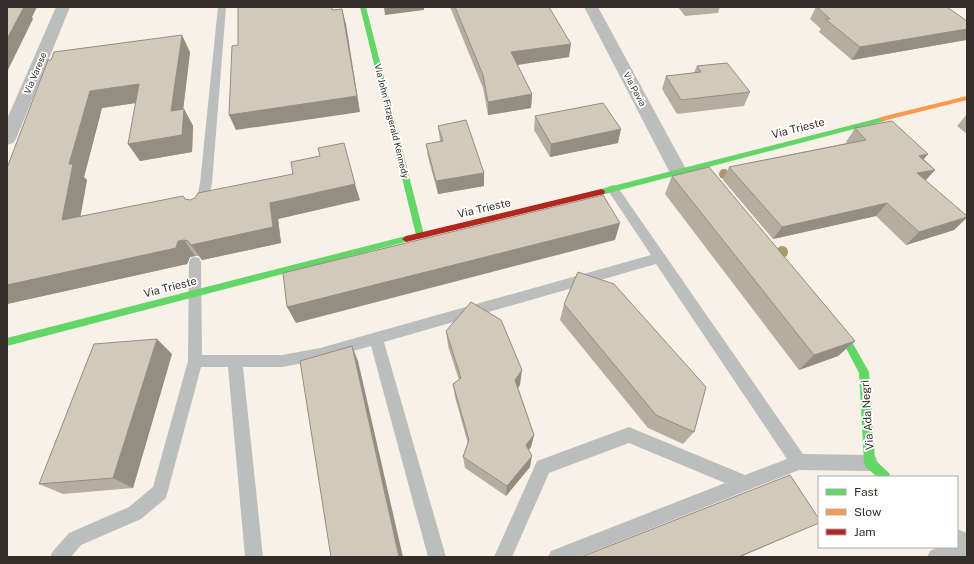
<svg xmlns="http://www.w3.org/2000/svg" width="974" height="564" viewBox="0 0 974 564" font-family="'Public Sans',sans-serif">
	<rect width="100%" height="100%" fill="#f8f1e7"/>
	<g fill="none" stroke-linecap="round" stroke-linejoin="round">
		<g fill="#bcbdbd" fill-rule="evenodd">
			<path d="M218,7h8l-14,176 -5,25 -2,3 -4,1 -4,-1 -2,-3 5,-25z"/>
			<path d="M613,185l4,1 186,268 67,1 6,2 2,6 -2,6 -6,2 -71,-1 -220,87h-31l3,-6 174,-68 -96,-40 -80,30 -37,84h-18l43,-96 92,-34 116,48 42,-16 -131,-195 -272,78 62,215h-18l-57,-211 -51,14 -38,7h-39l20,190h-18l-17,-190h-27l-35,131 -25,21 -60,26 -10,12h-21l3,-6 16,-18 60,-26 24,-20 35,-126 1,-99 2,-4 4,-1 4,1 2,4 1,93h80l38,-7 331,-93 -44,-66 2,-3z"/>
			<path d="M957,538l6,3 3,6 -3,6 -8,4h-28l3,-6 8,-4h19z"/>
		</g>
		<g fill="#bcbdbd" fill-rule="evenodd">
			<path d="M56,7h14l-54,132 -3,4 -6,2v-26z"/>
			<path d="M584,7h14l89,164 -2,5 -7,1 -7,-1 -2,-5z"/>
			<path d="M957,529l10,4v24h-18l-6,-10h14z"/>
		</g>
		<g fill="#63d668" fill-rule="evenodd">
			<path d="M360,7h6l58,228 -4,3 -4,-3z"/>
			<path d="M883,117l4,2 -2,2 -284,74 -4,-3 4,-3z"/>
			<path d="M406,236l4,3 -1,2 -402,105v-8z"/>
			<path d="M830,319l3,1 19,22 17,30 6,88 14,13 2,4h-14l-11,-10 -2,-4 -5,-90 -13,-25 -19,-22 -2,-3 2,-3z"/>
		</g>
		<path fill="#ff974d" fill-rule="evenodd" d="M967,96v4l-84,21 -4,-2 2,-2z"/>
		<path fill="#b3261e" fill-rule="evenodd" d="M601,189l3,1 1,2 -1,2 -198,48 -4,-3 4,-3z"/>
	</g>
	<g fill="#ad976d">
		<circle cx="724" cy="174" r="5"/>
		<circle cx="782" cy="252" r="6"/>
	</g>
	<g fill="#b5ada0">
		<path d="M450,7h99l20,50 -52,8 15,29 -1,14 -43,7 -5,-27z"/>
		<path d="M678,7h42l-2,6 -33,3z"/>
		<path d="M816,7h131l19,33 -114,20 -33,-28 2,-3 -11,-10z"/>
		<path d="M190,52l-7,57h1l9,17 -1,26 -52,9 -12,-17 8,-41 -34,5 -18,69 3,3 -7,36 105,-17 5,1h170l-82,19 3,24 -79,17 -3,-4h-4l-5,1 -3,7 -180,40 44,-244z"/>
		<path d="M697,66l53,26 -6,14 -67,8 -15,-25 4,-13 28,-3z"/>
		<path d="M967,114v20l-10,-8z"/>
		<path d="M535,116l83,27 -68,14 -16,-27z"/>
		<path d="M438,126l46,60 -46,8 -10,-37 -2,-13 14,-3z"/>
		<path d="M855,128l73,26 -4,5 11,11 -10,11 42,35v2l-13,12 -48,15 -30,-29 -103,23 -50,-59 6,-13 118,-24 -1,-1z"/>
		<path d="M672,176l183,165 -17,15 -39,14 -134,-176z"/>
		<path d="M564,304l130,128 -11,12 -35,-16 -88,-108z"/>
		<path d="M446,331l74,54 -2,3 16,47 -3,12 -2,3 1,17 -24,29 -41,-28 -2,-11 5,-13 -13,-47 -2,-13 6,-4 -11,-34z"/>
		<path d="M172,354l-39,134 -70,6 -24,-10z"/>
	</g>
	<g fill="#948d82">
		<path d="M22,7h15l-5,10 1,2 -26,53v-33z"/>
		<path d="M384,7h40v3l-39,5z"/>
		<path d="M342,9l4,15 14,88 -124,18 -7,-15z"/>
		<path d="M967,29v9l-1,2 -114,20 8,-13z"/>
		<path d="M182,35l8,17 -9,76 -10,-17z"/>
		<path d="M571,44l-2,13 -59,9 1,-14z"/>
		<path d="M139,84l10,17 -47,7 -18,69 3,3 -10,56 -15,-16 7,-56 21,-73z"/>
		<path d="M532,94l-1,14 -43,7v-13z"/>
		<path d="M184,109l9,17 -1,26 -52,9 -12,-17z"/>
		<path d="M621,129l-3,14 -68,14 1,-13z"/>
		<path d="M928,154l-11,13 2,-11z"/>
		<path d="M935,170l-12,13 -6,-10z"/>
		<path d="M484,173v13l-46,8 -2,-13z"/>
		<path d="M355,184l5,16 -82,19 3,24 -79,17 -11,-15 79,-42z"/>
		<path d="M887,203l-11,13 -103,23 9,-12z"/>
		<path d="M967,217l-13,13 -48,15 13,-13z"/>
		<path d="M620,223l-5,17 -319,83 -9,-16z"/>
		<path d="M184,240l11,16 -5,1 -3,7 -180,40v-19z"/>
		<path d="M157,339l15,15 -39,134 -20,-10z"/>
		<path d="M855,341l-17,15 -39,14 15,-15z"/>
		<path d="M352,346l6,15 45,196h-4z"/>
		<path d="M522,370l-2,15 -6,9 1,-14z"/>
		<path d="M534,435l-3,12 -7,9 2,-11z"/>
		<path d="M532,456l-2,11 -24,29 1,-10z"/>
		<path d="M819,523l-79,34h-2z"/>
	</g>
	<g fill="#d3c9ba" stroke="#948d82">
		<path d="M7,7h17l-17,32z"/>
		<path d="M238,7h94v3l10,-1 15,87 -128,19 3,-69 6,-1z"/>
		<path d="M455,7h94l22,37 -60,8 21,42 -44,8 -5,-27z"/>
		<path d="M817,7h130l20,14v8l-107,18 -35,-28h5z"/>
		<path d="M182,35l-11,76 13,-2 -2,26 -54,9 11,-60 -49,7 -21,73h4l-11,56 121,-24 2,3 5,1 5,-2 3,-5 95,-19 -2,-12 29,-6 -2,-8 26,-5 11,41 -85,19 3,24 -82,18 -3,-4 -4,-1 -6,1 -2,7 -169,37v-117l41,-108h3l3,-8z"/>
		<path d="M727,63l23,29 -69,8 -15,-24 35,-4 -4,-6z"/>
		<path d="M603,103l18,26 -70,15 -16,-28z"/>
		<path d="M466,120l18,53 -48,8 -10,-37 17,-3 -5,-15z"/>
		<path d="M892,121l36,33 -9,2 16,14 -18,3 50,43v1l-48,15 -32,-29 -105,24 -53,-60 137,-27 -11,-12z"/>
		<path d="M709,167l146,174 -41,14 -142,-179z"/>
		<path d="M603,195l17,28 -333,84 -4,-34z"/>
		<path d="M578,272l36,12 92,103 -12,45 -38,-17 -92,-111z"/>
		<path d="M471,302l30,18 21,50 -7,10 19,55 -8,10 6,11 -25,30 -44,-29 6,-17 -16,-56 8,-6 -15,-47z"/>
		<path d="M157,339l-44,139 -74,6 55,-140z"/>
		<path d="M352,346l47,211h-68l-31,-196z"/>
		<path d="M790,475l29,44v4l-81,34h-157z"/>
	</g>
	<g text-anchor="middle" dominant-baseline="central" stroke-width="3.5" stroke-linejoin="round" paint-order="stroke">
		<g font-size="9" fill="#332e27" stroke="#fff">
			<text transform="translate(35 73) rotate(-67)">Via Varese</text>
			<text transform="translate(635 89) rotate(62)">Via Pavia</text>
			<text transform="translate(392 121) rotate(76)">Via John Fitzgerald Kennedy</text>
		</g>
		<g font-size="11" fill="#332e27" stroke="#fff">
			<text transform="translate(798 128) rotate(-14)">Via Trieste</text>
			<text transform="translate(484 208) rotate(-13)">Via Trieste</text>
			<text transform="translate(170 287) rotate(-14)">Via Trieste</text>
			<text transform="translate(867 415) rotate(-94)">Via Ada Negri</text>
		</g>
	</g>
	<rect width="974" height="564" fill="none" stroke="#332e27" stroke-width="16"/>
	<rect x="818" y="476" width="140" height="72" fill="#ffffff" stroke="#adaba9"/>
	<rect x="826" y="489" width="20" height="6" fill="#63d668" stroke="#adaba9"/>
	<text x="854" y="496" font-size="12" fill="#332e27">Fast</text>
	<rect x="826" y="509" width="20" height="6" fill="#ff974d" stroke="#adaba9"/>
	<text x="854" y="516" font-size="12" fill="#332e27">Slow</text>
	<rect x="826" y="529" width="20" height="6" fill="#b3261e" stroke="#adaba9"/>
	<text x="854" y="536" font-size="12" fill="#332e27">Jam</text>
</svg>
